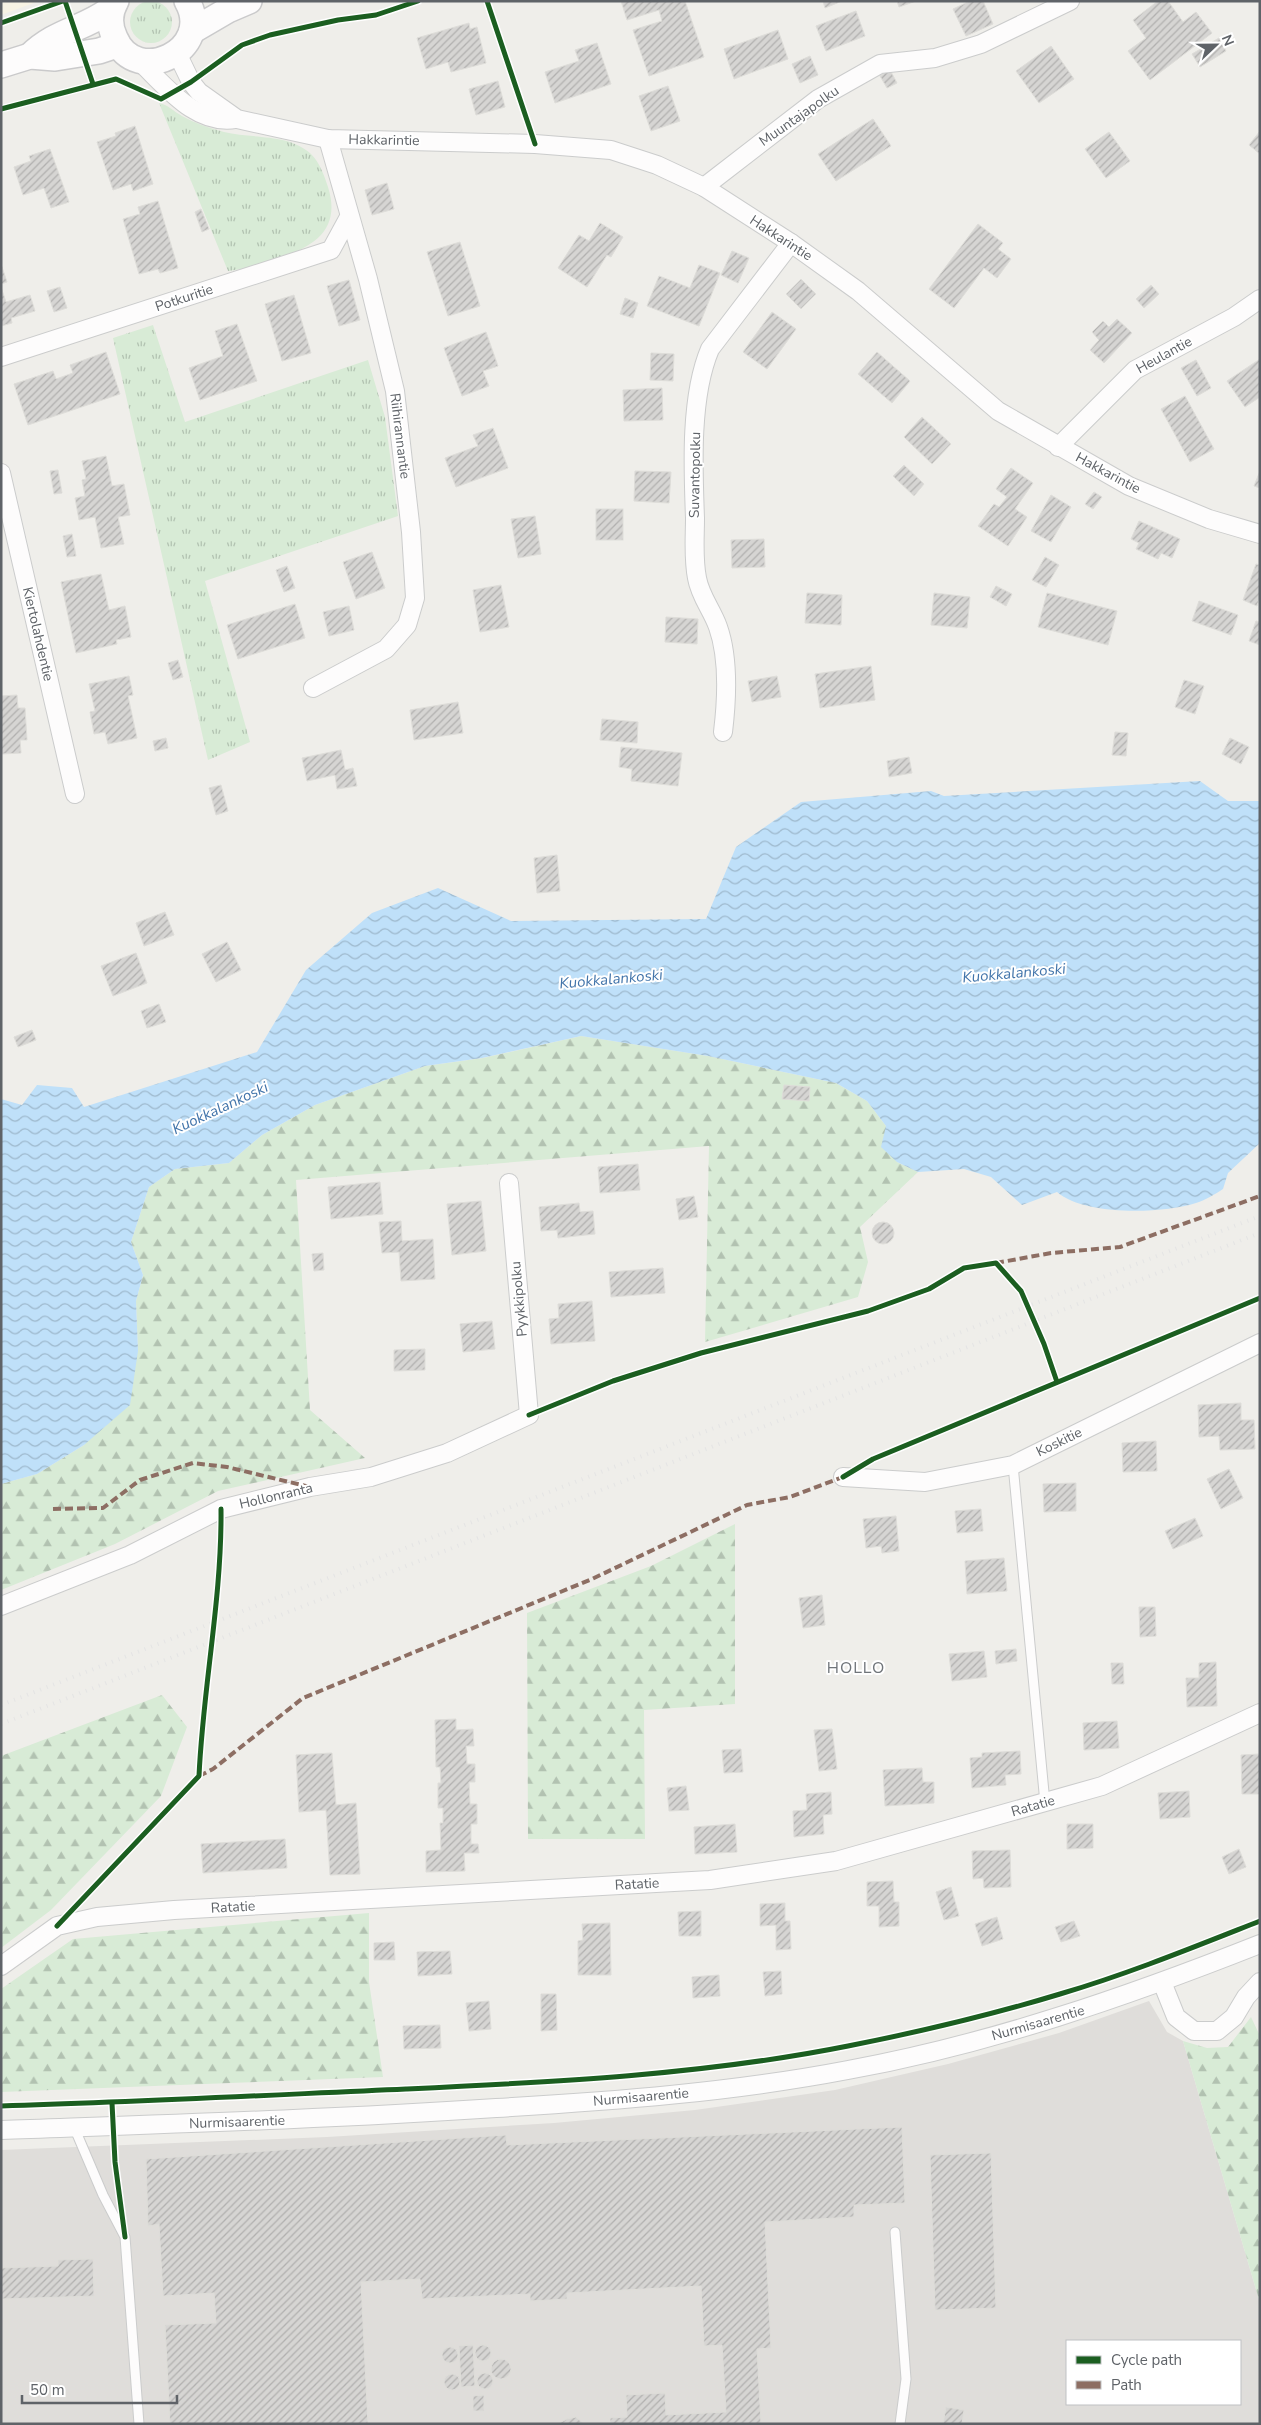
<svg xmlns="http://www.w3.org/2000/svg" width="1261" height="2425" viewBox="0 0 1261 2425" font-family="'Nunito Sans',sans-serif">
	<defs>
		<pattern id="grass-tufts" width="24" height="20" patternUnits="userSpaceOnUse" patternTransform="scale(1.25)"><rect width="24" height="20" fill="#d8ebd6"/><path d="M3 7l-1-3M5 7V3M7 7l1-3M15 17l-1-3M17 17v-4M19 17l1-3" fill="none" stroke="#b2c2b1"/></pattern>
		<pattern id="forest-firs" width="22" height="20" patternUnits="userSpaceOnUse" patternTransform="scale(1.25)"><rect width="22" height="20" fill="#d8ebd6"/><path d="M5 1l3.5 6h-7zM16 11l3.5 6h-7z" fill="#b2c2b1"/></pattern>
		<pattern id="water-waves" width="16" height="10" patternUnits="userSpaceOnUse" patternTransform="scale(1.25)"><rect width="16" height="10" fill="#bfe0f9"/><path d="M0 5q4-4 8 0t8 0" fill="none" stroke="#9eb9cd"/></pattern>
		<pattern id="building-hatch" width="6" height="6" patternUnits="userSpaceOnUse" patternTransform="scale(1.25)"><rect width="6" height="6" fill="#d6d5d3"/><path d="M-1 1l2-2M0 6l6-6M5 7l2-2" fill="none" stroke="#b1b0af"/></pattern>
	</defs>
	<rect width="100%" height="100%" fill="#efeeea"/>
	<path fill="#f7f3e4" d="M1,1h38l-38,14z"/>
	<path fill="#dfddda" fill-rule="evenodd" d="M1149,2001l18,31 16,9 77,262v121h-1259v-274l326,-13 227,-14 141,-13 140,-20 113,-26 111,-31zM1067,2341h173v63h-173z"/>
	<g fill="url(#grass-tufts)">
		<circle cx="151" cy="22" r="21"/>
		<path d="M159,103c10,2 14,8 23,13 13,7 27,12 42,16 28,7 65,1 87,22 9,9 13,21 17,33 15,47 -21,63 -59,74 -13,4 -27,9 -41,10z"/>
		<path d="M153,325l32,97 183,-62 17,57 13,99 -193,65 45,161 -42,18 -95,-422z"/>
	</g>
	<g fill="url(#forest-firs)">
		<path d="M581,1036l127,20 128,27 31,18 19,25 11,36 21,10 -58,55 8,35 -10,35 -153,45 4,-196 -413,34 14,230 55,48 -147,33 -103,53 -114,46v-106l36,-10 47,-29 54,-94 -2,-50 7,-26 -12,-33 18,-55 26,-18 54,-6 33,-28 53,-30 110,-39 58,-8z"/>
		<path d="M735,1524v180l-91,6 1,129h-117l-1,-226 124,-47z"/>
		<path d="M162,1695l25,32 -26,69 -110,114 -50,38v-192z"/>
		<path d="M369,1913v69l14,95 -382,15v-103l72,-50z"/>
		<path d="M1251,2017l9,19v267l-77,-262 24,7 21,-1z"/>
	</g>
	<path fill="url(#water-waves)" d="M1200,781l28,20h32v342l-32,30 -5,16c-8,5 -17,11 -27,14 -34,11 -111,13 -139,-11l-35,13 -31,-28 -27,-8 -46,3 -21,-10 -16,-15 5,-21 -19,-25 -31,-18 -128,-27 -127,-20 -99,22 -57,8 -110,39 -53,30 -33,28 -54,6 -26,18 -18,55 12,33 -7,26 2,50 -8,54 -46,40 -47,29 -36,10v-385l21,6 15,-20 35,3 12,19 173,-55 49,-82 66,-57 66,-25 73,33 195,-2 30,-72 65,-45 130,-11 13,5z"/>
	<g fill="url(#building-hatch)" stroke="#deddd9">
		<path d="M621,1h64l19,56 -55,19 -16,-46 29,-9 -3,-11 -32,10z"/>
		<path d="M823,1h19l-17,7z"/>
		<path d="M897,1h19l-17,6z"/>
		<path d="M970,1h13l10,23 -27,12 -13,-27z"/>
		<path d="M1158,1h10l15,21 13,-10 16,21 -62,47 -22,-29 18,-13 -13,-18z"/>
		<path d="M856,11l9,25 -39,15 -10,-25z"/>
		<path d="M469,23l1,6 7,-2 9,36 -35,9 -3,-10 -22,7 -9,-31z"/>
		<path d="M778,30l10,29 -54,20 -10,-30z"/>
		<path d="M1219,38l7,13 -26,16 -8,-13z"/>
		<path d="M597,43l14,41 -56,19 -10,-31 34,-11 -4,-11z"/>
		<path d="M1051,46l23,33 -35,24 -23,-32z"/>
		<path d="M810,56l8,19 -18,8 -8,-19z"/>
		<path d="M890,70l7,13 -10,5 -7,-12z"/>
		<path d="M498,81l7,26 -29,8 -7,-26z"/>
		<path d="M668,86l12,35 -29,10 -12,-35z"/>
		<path d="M873,119l18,27 -55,35 -18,-27z"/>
		<path d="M135,126l18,58 -20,7 -2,-7 -18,6 -16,-48 19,-6 -1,-3z"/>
		<path d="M1260,131v23l-11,-9z"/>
		<path d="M1109,132l21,29 -24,17 -21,-29z"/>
		<path d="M50,149l19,53 -18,6 -7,-20 -21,7 -9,-28 17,-6 -2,-5z"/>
		<path d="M387,183l7,26 -22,6 -7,-25z"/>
		<path d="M158,201l20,67 -18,5 -2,-4 -19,5 -16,-55 17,-5 -2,-7z"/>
		<path d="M201,209l8,20 -7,3 -7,-20z"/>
		<path d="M600,223l23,14 -12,20 -4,-2 -20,32 -29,-19 21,-33 10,6z"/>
		<path d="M978,224l25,19 -5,6 13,10 -14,19 -13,-10 -30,40 -25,-19z"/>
		<path d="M460,242l20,64 -32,10 -21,-64z"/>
		<path d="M732,251l17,7 -11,25 -17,-8z"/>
		<path d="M1,264l6,18 -6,2z"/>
		<path d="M699,265l21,8 -21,53 -52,-20 12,-30 31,12z"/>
		<path d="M801,279l15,15 -15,15 -15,-15z"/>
		<path d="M349,280l11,40 -21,6 -12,-40z"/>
		<path d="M1151,285l8,9 -15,14 -8,-9z"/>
		<path d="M1,287l5,15 24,-7 5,16 -24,7 1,5 -11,3z"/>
		<path d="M60,287l7,21 -13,4 -7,-21z"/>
		<path d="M294,295l17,58 -29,8 -17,-57z"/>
		<path d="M625,298l13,5 -5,15 -13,-4z"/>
		<path d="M772,312l24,17 -29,40 -24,-17z"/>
		<path d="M1117,319l15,14 -28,30 -14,-13 9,-10 -7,-8 11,-11 6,6z"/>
		<path d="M237,324l20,57 -57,19 -11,-32 34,-12 -8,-25z"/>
		<path d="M486,332l12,34 -15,5 6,15 -27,10 -18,-48z"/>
		<path d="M106,352l14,42 -92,31 -14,-41 39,-13 3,8 17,-6 -3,-8z"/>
		<path d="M877,352l33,29 -18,22 -34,-29z"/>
		<path d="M651,353l23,1 -1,27 -23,-1z"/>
		<path d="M1260,359v38l-15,10 -18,-26z"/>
		<path d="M1196,360l15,28 -14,8 -16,-28z"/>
		<path d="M662,388l1,32 -39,1 -1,-31z"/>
		<path d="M1185,396l29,53 -24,13 -29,-53z"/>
		<path d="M922,417l29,27 -19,20 -28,-27z"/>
		<path d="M493,428l15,40 -52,19 -11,-29 33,-12 -5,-11z"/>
		<path d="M106,456l6,30 12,-2 6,31 -12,2 6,27 -23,4 -6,-31 -16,3 -4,-22 10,-2 -3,-16 4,-1 -4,-18z"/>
		<path d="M904,465l20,19 -10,12 -21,-20z"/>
		<path d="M1011,468l22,15 -18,26 12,8 -19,29 -30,-20 16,-22 5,3 8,-10 -11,-8z"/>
		<path d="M58,470l4,23 -8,1 -4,-23z"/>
		<path d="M635,471l36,1 -2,31 -35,-2z"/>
		<path d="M1260,471v17l-6,-2z"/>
		<path d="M1094,492l8,5 -9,12 -8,-5z"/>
		<path d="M1051,495l20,12 -20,35 -20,-11z"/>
		<rect x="596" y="509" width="27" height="31"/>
		<path d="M535,516l6,38 -23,4 -7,-39z"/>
		<path d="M1139,521l41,18 -8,19 -11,-5 -3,6 -22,-10 3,-6 -8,-4z"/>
		<path d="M72,534l4,22 -9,1 -4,-21z"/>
		<path d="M764,539l1,28 -33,1 -1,-28z"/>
		<path d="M372,552l13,36 -29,11 -13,-37z"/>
		<path d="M1045,557l14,8 -13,22 -14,-7z"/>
		<path d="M1256,564l4,1v32l-3,9 -14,-6z"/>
		<path d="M287,566l8,22 -11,4 -8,-22z"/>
		<path d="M101,574l8,36 16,-4 6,31 -15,3 1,4 -41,9 -15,-71z"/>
		<path d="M501,585l8,42 -29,5 -7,-42z"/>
		<path d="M996,586l16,8 -6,12 -16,-9z"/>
		<path d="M807,593l35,2 -1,30 -36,-2z"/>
		<path d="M934,593l36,4 -3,31 -36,-3z"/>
		<path d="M1047,593l70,18 -9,34 -70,-18z"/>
		<path d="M1199,601l39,14 -7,20 -39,-14z"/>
		<path d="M295,604l10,34 -67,21 -11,-34z"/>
		<path d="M349,606l5,24 -25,6 -6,-24z"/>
		<path d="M666,617l32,2 -1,25 -32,-2z"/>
		<path d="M1256,621l4,1v23l-11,-4z"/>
		<path d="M178,660l5,17 -10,3 -5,-17z"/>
		<path d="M871,666l4,34 -55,8 -5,-34z"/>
		<path d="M129,676l4,19 -5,1 9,42 -29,6 -3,-12 -11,2 -4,-22 5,-1 -6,-27z"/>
		<path d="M777,676l4,21 -29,5 -4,-21z"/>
		<path d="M1184,680l20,6 -9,28 -20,-7z"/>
		<path d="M17,695l1,13h7l2,32h-7l1,13 -20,1v-58z"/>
		<path d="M458,702l5,31 -49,7 -4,-30z"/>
		<path d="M602,719l36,3 -1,21 -37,-3z"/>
		<path d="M1115,732l13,1 -2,23 -14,-1z"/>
		<path d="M166,738l2,10 -13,3 -2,-10z"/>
		<path d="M1230,738l19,9 -8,17 -19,-10z"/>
		<path d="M621,747l61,6 -4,33 -47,-5 1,-12 -13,-2z"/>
		<path d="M341,750l4,20 8,-2 4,18 -20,3 -2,-14 -28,6 -5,-23z"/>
		<path d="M909,757l3,16 -23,4 -2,-16z"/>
		<path d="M221,785l7,26 -12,4 -7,-27z"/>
		<path d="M557,855l3,36 -23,2 -3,-35z"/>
		<path d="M165,912l9,23 -30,11 -8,-23z"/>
		<path d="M227,942l14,28 -25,12 -14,-28z"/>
		<path d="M136,953l11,30 -34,13 -12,-30z"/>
		<path d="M159,1004l7,18 -19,6 -6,-17z"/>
		<path d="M32,1030l4,10 -18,7 -4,-10z"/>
		<path d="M784,1085l26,2 -1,14 -27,-2z"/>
		<path d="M638,1164l2,26 -40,3 -2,-26z"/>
		<path d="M380,1182l3,32 -52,5 -3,-32z"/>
		<path d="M694,1196l4,21 -19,3 -3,-21z"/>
		<path d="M481,1201l5,50 -34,4 -5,-51z"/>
		<path d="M579,1203l1,9 13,-1 2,23 -37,4 -1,-8 -16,1 -2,-24z"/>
		<path d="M401,1221l1,20 31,-2 2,40 -34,2 -2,-29 -17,1 -3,-31z"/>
		<circle cx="883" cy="1233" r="11"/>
		<path d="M323,1253l1,17 -10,1 -2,-17z"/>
		<path d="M663,1268l2,25 -54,4 -2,-25z"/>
		<path d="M592,1301l3,40 -44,3 -2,-25 10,-1 -1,-14z"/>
		<path d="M492,1321l3,28 -32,3 -3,-28z"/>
		<path d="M425,1349v21l-31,1v-21z"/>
		<path d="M1241,1403v17h13l1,29 -35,1 -1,-14 -20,1 -1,-32z"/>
		<path d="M1156,1441l1,30 -34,1 -1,-29z"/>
		<path d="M1229,1469l14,29 -22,11 -14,-30z"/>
		<path d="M1076,1483v28l-32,1 -1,-28z"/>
		<path d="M981,1509l2,22 -26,2 -2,-22z"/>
		<path d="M896,1516l3,35 -17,2 -1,-7 -15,2 -3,-29z"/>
		<path d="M1195,1518l8,18 -30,13 -8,-18z"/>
		<path d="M1004,1558l3,33 -40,3 -2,-33z"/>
		<path d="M822,1595l3,30 -22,3 -4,-30z"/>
		<path d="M1139,1607h16l1,29 -16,1z"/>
		<path d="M1016,1649l1,12 -21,3 -1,-13z"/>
		<path d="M984,1651l3,26 -35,4 -3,-27z"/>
		<path d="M1216,1662l1,44 -30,1 -1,-29h13v-15z"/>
		<path d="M1111,1663h12l1,21h-12z"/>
		<path d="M456,1719v11l17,-1 1,17h-8l1,18h8v18h-6l1,22h7v20h-6v20h7l1,9h-15l1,18 -39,1v-21l15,-1 -1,-27h3v-15h-5v-25h3l-1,-16h-4l-1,-47z"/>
		<path d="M1117,1721l2,27 -35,2 -1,-27z"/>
		<path d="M832,1729l5,40 -18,2 -5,-41z"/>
		<path d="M741,1749l2,23 -19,1 -2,-23z"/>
		<path d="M1020,1751l1,23 -16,1 1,10 -34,3 -2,-30 12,-1v-4z"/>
		<path d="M332,1753l4,52 20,-2 4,71 -30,1 -4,-65 -27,2 -3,-57z"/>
		<path d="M1260,1754v40h-18l-1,-39z"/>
		<path d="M922,1768l1,14h11v21l-49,3 -2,-36z"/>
		<path d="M686,1786l3,24 -20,1 -2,-23z"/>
		<path d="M1189,1791l1,26 -30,2 -2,-26z"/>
		<path d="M831,1792l1,22 -9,1 1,19 -30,3 -1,-26 14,-1 -1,-16z"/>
		<path d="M735,1824l2,28 -42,2 -1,-27z"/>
		<path d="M1067,1824h26v24l-26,1z"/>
		<path d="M285,1839l2,29 -84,5 -2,-29z"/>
		<path d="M1239,1849l7,18 -17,7 -7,-17z"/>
		<path d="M1010,1850l1,37 -27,1 -1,-10 -10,1 -1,-28z"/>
		<path d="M893,1881l1,21h5v24l-20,1v-21h-12v-24z"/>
		<path d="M951,1887l8,29 -15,4 -8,-28z"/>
		<path d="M785,1903v18h5l1,28 -15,1v-25l-16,1v-22z"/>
		<path d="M701,1911v25h-22l-1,-24z"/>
		<path d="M997,1917l6,22 -21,7 -7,-22z"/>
		<path d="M1074,1921l6,15 -19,6 -6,-15z"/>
		<path d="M610,1923l1,52h-33v-34l5,-1 -1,-16z"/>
		<path d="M394,1942l1,18h-21v-17z"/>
		<path d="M450,1951l2,23 -34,2 -1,-24z"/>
		<path d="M781,1971l1,23 -17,2 -2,-24z"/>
		<path d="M719,1975l1,21 -27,2 -1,-21z"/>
		<path d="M541,1994h15l1,36 -16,1z"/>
		<path d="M489,2001l2,28 -22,2 -3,-28z"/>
		<path d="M440,2025l1,23 -37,1 -1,-23z"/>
		<path d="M902,2127l3,76 -51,2v12l-89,5 6,126 -14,1 4,75h-151v-6l17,-1 -1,-22 39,-2 1,22 60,-3 -4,-67 -18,1 -3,-60 -134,7v6l-37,2v-7l-108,5 -2,-20 -59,3 7,142h-198l-5,-99 51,-2 -2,-30 -51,3 -4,-72 -11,2 -2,-67 360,-24 1,10z"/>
		<path d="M991,2153l5,155 -61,2 -5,-155z"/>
		<path d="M93,2259l1,37 -93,3v-31l57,-2v-6z"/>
		<path d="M473,2345l2,41 -14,1 -2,-41z"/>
		<circle cx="483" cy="2353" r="8"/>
		<circle cx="450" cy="2355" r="8"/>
		<circle cx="501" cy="2369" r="10"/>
		<circle cx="485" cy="2381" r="8"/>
		<circle cx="452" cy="2382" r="8"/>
		<path d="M484,2395v16h-11v-15z"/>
		<path d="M946,2407l18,3 -2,14h-19z"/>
		<path d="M576,2417l8,7h-27l10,-5z"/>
	</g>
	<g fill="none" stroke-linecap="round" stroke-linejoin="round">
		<defs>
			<g id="service">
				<path d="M1013,1465l32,338"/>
				<path d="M74,2127l29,68 22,42 14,187"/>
				<path d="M895,2232l11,147 -6,45"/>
			</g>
			<g id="minor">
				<path d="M177,53l14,29 8,10 38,27 91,20 207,5 76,6 46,15 47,22 87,56 67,48 140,120 131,75 80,33 51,15"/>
				<path d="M138,60c27,25 57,66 98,59"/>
				<path d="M704,187l114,-88 62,-35 55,-6 46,-14 89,-43"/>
				<path d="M1,357l330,-107 18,-33"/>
				<path d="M1058,447l77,-77 99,-53 26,-18"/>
				<path d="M1,473l74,321"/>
				<path d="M313,688l73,-39 21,-24 8,-27 -4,-66 -16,-141 -27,-112 -40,-140"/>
				<path d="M723,732c4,-33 6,-74 -5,-105 -6,-17 -18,-31 -21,-49 -4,-20 -2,-40 -2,-60 -2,-51 -5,-122 15,-169l81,-106"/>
				<path d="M843,1477l82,5 88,-17 247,-122"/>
				<path d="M1,1606l129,-51 91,-46 89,-22 61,-10 76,-24 82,-38 -20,-232"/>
				<path d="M1,1966l56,-40 40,-9 77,-7 536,-30 126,-19 266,-75 158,-73"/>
				<path d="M1162,1982l14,35 18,14h23l17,-14 12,-20 14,-15"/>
				<path d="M1,2130c165,-6 330,-11 495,-22 118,-7 237,-16 352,-38 142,-26 278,-73 412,-126"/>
			</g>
			<g id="secondary">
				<path d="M116,1c-7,12 -7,25 -1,37 21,50 100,12 72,-37"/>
				<path d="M192,31l36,-21 21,-9"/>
				<path d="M30,56c26,-26 56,-27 82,-48"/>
				<path d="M1,65l29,-9 25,2 44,-7 18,-6"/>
			</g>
		</defs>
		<use href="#service" stroke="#cbcccc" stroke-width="11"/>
		<use href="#minor" stroke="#cbcccc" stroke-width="20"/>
		<use href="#secondary" stroke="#cacacb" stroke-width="28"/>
		<use href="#service" stroke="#fdfcfc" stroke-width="9"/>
		<use href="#minor" stroke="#fdfcfc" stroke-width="18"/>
		<use href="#secondary" stroke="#fdfcfc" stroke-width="25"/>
		<g stroke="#e4e4e4" stroke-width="4" stroke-dasharray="1 6" stroke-linecap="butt">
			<path d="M1,1705l1259,-489"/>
			<path d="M1,1724l1259,-491"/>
		</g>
		<g stroke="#8d6e63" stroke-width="4" stroke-dasharray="8 4" stroke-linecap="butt">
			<path d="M996,1263l55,-10 69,-6 140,-51"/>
			<path d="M53,1509l50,-1 37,-28 53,-17 34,4 83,20"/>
			<path d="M199,1776l14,-7 90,-71 289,-119 155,-74 43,-8 53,-20"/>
		</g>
		<defs>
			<g id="cycleway">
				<path d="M65,1l28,83"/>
				<path d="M487,1l48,143"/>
				<path d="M1,23l62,-22"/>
				<path d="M1,109l115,-30 45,20 30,-17 51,-37 28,-10 68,-15 38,-5 42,-14"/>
				<path d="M529,1415l84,-34 88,-28 167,-42 61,-22 35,-21 32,-5 25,28 23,53 13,38"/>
				<path d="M843,1477l30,-18 387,-161"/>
				<path d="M57,1926l142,-150c4,-89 23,-178 22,-267"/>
				<path d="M112,2103l3,59 10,75"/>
				<path d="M1,2106c135,-4 270,-11 405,-17 148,-7 297,-14 442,-43 71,-14 143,-31 212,-52 68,-20 134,-47 200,-73"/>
			</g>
		</defs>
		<use href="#cycleway" stroke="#fff" stroke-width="8"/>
		<use href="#cycleway" stroke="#1b5e20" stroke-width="5"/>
	</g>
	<g text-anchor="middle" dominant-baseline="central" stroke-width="4" stroke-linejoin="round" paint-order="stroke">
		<g font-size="14" fill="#5f6368" stroke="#fff">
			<text transform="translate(799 116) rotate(-35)">Muuntajapolku</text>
			<text transform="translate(384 140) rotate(1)">Hakkarintie</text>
			<text transform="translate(781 238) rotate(33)">Hakkarintie</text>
			<text transform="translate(184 298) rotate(-18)">Potkuritie</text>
			<text transform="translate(1164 355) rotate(-29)">Heulantie</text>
			<text transform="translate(400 436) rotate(83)">Riihirannantie</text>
			<text transform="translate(1108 473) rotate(28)">Hakkarintie</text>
			<text transform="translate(695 475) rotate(-89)">Suvantopolku</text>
			<text transform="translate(38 634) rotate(77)">Kiertolahdentie</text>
			<text transform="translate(519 1299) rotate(-95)">Pyykkipolku</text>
			<text transform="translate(1059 1442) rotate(-26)">Koskitie</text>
			<text transform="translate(276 1496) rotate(-13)">Hollonranta</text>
			<text transform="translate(1033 1806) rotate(-16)">Ratatie</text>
			<text transform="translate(637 1884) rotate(-3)">Ratatie</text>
			<text transform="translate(233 1907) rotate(-3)">Ratatie</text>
			<text transform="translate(1038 2023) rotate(-16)">Nurmisaarentie</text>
			<text transform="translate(641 2097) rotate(-5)">Nurmisaarentie</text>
			<text transform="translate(237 2122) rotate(-2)">Nurmisaarentie</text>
		</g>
		<g font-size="15" font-style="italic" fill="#4174aa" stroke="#fff">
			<text transform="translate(1014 973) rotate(-5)">Kuokkalankoski</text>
			<text transform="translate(611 979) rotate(-5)">Kuokkalankoski</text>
			<text transform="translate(220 1108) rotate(-25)">Kuokkalankoski</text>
		</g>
		<g font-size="16" letter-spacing="1" fill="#70757a" stroke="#fff">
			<text x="856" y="1668">HOLLO</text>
		</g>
	</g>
	<rect width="1261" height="2425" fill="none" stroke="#5f6368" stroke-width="5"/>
	<rect x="1066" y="2340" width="175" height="65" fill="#ffffff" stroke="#bfc1c3"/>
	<rect x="1076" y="2356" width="25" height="8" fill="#1b5e20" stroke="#bfc1c3"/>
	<text x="1111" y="2365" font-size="15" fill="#5f6368">Cycle path</text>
	<rect x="1076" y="2381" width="25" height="8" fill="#8d6e63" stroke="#bfc1c3"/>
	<text x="1111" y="2390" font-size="15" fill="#5f6368">Path</text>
	<g transform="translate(1216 45) rotate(68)" stroke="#ffffff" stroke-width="4" paint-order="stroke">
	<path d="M0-4L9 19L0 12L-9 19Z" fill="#5f6368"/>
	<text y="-8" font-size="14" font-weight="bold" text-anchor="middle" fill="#5f6368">N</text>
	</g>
	<path d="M22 2395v8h155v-8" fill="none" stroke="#5f6368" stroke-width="2.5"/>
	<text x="30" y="2395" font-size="15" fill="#5f6368" stroke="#ffffff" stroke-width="4" paint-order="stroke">50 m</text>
</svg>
